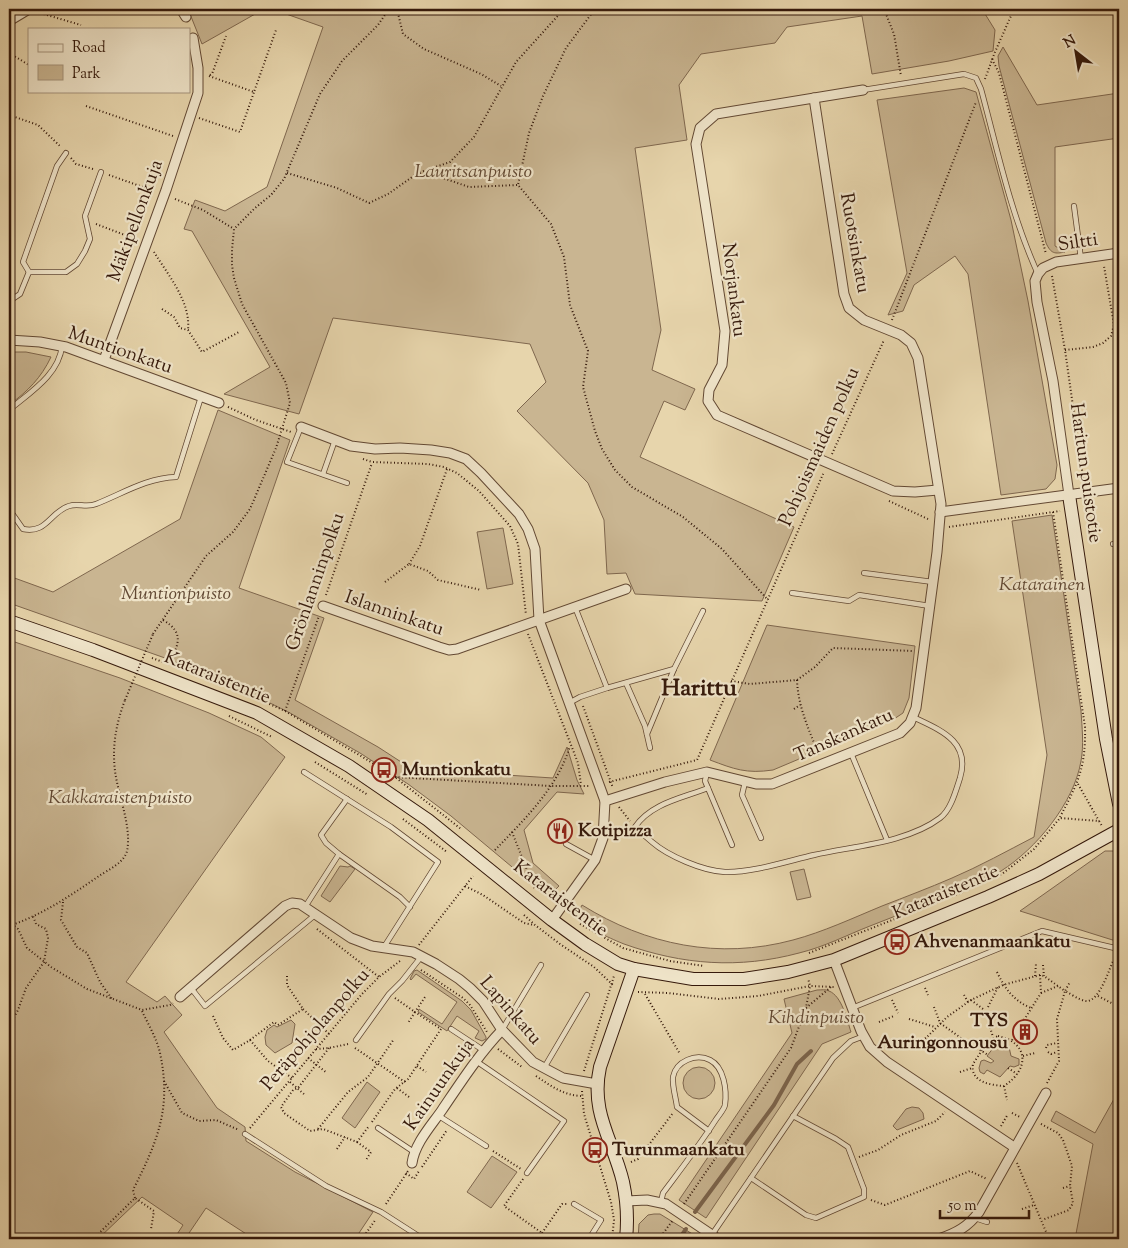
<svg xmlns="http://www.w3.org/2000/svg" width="1128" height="1248" viewBox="0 0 1128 1248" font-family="'Sorts Mill Goudy',serif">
	<rect width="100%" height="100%" fill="#e7d5ac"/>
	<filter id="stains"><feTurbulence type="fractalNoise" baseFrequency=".004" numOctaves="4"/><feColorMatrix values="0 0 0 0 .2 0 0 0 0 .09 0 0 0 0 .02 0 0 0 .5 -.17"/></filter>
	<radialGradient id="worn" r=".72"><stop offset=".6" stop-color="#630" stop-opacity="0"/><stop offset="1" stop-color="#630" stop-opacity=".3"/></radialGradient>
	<g fill="#c9b591" stroke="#7f674e">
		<path d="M200,9h64l-62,35 -12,-30z"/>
		<path d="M272,9h710l13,21 -2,21 -44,10 -77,13 -10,-58 -75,11 -12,16 -74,11 -22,31 8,55 -52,8 26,182 -9,40 43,19 -10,21 -21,-9 -24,56 154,70 -32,74 -127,-7 -9,-21 -19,1 -3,-54 -16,-37 -71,-72 29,-29 -16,-38 -197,-26 -34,96 -75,-20 46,-27 -78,-136 -8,-2 11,-29 30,11 42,-24 56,-160z"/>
		<path d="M1003,47l34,58 82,-12v45l-64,9v99l10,6c-10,2 -14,2 -19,-9l-47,-177 -1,-10z"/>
		<path d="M964,88l12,4 35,128 17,81 29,164 -2,14 -9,10 -45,6 -33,-221 -13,-18 -41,29 -11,26 -15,4 19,-42 -30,-173z"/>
		<path d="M9,352h17l25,5c-10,21 -23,34 -42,48z"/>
		<path d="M218,410l72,30 -51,148 85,30 -29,82 83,47 34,22 141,9 14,-31 10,33 7,14 -27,-2 -33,38 9,33 26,23 -11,11 -97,-81 -43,-32 -48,-31 -70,-40 -60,-30 -65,-25 -156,-55v-27l44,16 127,-73z"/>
		<path d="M1052,515l29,196c1,16 3,34 0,50 -7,42 -45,88 -80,110 -7,5 -16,9 -24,12 -36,15 -71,29 -107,43 -23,9 -46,21 -71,27 -60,16 -116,12 -175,-9 -10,-4 -38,-16 -43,-24 -1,-1 -2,-7 -3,-7l4,-8c64,40 137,55 211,35 30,-8 60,-22 89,-34 23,-9 47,-18 70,-28 28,-12 55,-27 82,-41l13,-82 -35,-234z"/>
		<path d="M503,528l10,56 -26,5 -10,-57z"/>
		<path d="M767,625l148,21 -6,52 -6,15 -9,6 -121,51c-27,4 -39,-1 -63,-10z"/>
		<path d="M9,640l111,38 89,35 52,24 24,20 -159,225 31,20 8,-6 17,19 -18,17 53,76 28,19 1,14 49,31 78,40 -18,27h-101l-48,-31 -21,31h-11l9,-14 -41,-28 -44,42h-89z"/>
		<path d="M1105,851h14v91l-99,-31z"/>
		<path d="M340,866l8,1 2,-1 5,3 -25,33 -9,-6z"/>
		<path d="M804,869l7,28 -14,3 -7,-28z"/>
		<path d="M417,970l45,31 9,9 15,27v2l-4,2 -7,-3 4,-7 -22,-15 -10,15 -29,-19 1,-3 23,15 15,-22 -41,-28 -5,6 -1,-1 4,-8z"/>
		<path d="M817,990c4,0 9,-1 12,1 13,5 18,29 22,41l-29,12 -116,174 -27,-18 113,-167 -8,-34z"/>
		<path d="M291,1020l4,4 -3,19 -17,10 -9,-8 -1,-8 2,-7 7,-5 3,2z"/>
		<path d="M1005,1045l4,2 2,9 8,3v6l-5,2 -4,-1 -10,11 -13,-7 -3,4 -4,-2 -1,-4 2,-7 3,-1 7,3 3,-2 -7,-5 7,-9z"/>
		<circle cx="699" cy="1083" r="16"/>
		<path d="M367,1082l13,10 -25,36 -13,-10z"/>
		<path d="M1119,1090v149h-44l18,-95 -42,-23 5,-10 39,22z"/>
		<path d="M912,1107l7,1 4,5 1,6 -27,11 -4,-4 13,-17z"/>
		<path d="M492,1156l25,16 -26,36 -24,-16z"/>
		<path d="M654,1214h6l34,21 -3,4h-53l1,-15 9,-9z"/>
	</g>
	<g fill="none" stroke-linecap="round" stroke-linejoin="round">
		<g stroke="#7b634b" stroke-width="4">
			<path d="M695,1212l79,-107 23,-41 14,-13"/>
			<path d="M679,1239l7,-10"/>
		</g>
		<defs>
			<g id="lane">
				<path d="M863,90l101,-16 12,4 5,11c17,63 30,126 57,185"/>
				<path d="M66,153l-9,13 -34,96 6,10h37l11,-8 8,-13 5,-12 -5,-23 16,-44"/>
				<path d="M1074,206l7,53"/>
				<path d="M9,296l2,4 9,-6 9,-22"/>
				<path d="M9,410c20,-17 50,-35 53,-64"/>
				<path d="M301,427l-14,35 60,21"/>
				<path d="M323,474l12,-34"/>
				<path d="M9,509l14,20c24,5 27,-17 46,-23 9,-3 18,2 27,-2 26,-10 50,-26 80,-27l25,-80"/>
				<path d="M1113,544l6,-1"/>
				<path d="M864,573l69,9"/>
				<path d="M1116,577h3"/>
				<path d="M792,593l57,8 10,-6 71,11"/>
				<path d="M626,683l19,43 5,22"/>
				<path d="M607,688l67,-19"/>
				<path d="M569,703l11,-6 27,-9 -32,-81"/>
				<path d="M647,734l27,-65 29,-58"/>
				<path d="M851,753l36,87"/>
				<path d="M304,772l87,55 47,35 -54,85"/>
				<path d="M707,772l-2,9 27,64"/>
				<path d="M745,782l-3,13 19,43"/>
				<path d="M708,788c-25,10 -57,15 -73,39 5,5 11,10 17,15 16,14 51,29 73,30 26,1 63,-11 89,-17 39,-9 93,-12 126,-37 11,-8 16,-28 20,-40 11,-37 -20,-48 -47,-61"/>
				<path d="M566,844l29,16"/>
				<path d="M339,854l61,43 10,10"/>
				<path d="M305,907l34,-53 -13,-11 -5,-8 26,-36"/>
				<path d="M191,988l14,18 110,-91"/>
				<path d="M852,1008l190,-77 77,18"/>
				<path d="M451,1029l32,21"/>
				<path d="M502,1030l39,-65"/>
				<path d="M356,1040l33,-46 13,-13 19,-24"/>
				<path d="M476,1061l88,60 -37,52"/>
				<path d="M544,1068l43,-73"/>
				<path d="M439,1116l47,30"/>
				<path d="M378,1128l36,24"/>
				<path d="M245,1134l81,52 55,26 42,27"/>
				<path d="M751,1178l55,37 10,3 48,-21v-8l-16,-42 -12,-8 -43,-23"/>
				<path d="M661,1202l2,-9c18,-24 36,-47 52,-72 3,-5 9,-11 10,-16 2,-15 -1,-38 -15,-45 -14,-7 -34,1 -37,17 -1,9 3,21 4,30l32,24"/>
				<path d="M574,1204l27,16 -12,19"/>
				<path d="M975,1218l12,4"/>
				<path d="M152,1237v2"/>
				<path d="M709,1239l124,-181 18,-17 13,-5"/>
			</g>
			<g id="street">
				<path d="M181,9l5,8"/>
				<path d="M9,21l20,-12"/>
				<path d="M863,90l-147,24 -16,14 -4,16 29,187 -3,34 -13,25 -1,11 9,14 176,76 22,1 23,-2"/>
				<path d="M9,340l31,2 26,5 153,56"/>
				<path d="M104,360l62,-170 32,-97v-25l-5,-30"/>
				<path d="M301,427l50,19 24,3 25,-1 31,2 19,3 16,6 15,14 38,41 9,15 7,20 4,71 66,181 -2,37 -8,22 -43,60"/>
				<path d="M1069,495l-16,-114 -16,-79 -2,-21 3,-7 5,-6 13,-6 63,-9"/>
				<path d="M940,512l179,-24"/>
				<path d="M323,606l116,41 10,3 8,-1 169,-60"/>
				<path d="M605,801l60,-19 42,-10 49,12h16l128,-51 10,-10 6,-15 21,-156 4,-48 -23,-146 -7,-15 -10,-8 -37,-15 -15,-12 -5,-14 -30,-196"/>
				<path d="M834,960l27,71 9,16 17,15 127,85"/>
				<path d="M180,997l105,-91 7,-3 8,1 51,34 21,8 41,6 23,12 23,15 11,9 13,13 19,29 31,32 30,16 34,6"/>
				<path d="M412,1163c3,-20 19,-37 30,-53 19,-28 37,-56 60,-80"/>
				<path d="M626,1201l21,-1 19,4 52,35"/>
				<path d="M939,1239c17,-6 29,-12 40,-27l67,-119"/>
			</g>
			<g id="secondary">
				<path d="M1069,495l37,244 13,65"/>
				<path d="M9,621l84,29 164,63 92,53 79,54 124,100 33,24 33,20 16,5 59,10h51l44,-7 46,-12 154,-63 51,-23 80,-44"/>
				<path d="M626,1239c2,-19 1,-38 -3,-57 -10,-42 -33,-69 -23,-115l34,-98"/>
			</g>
		</defs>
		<use href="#lane" stroke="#624833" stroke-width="6"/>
		<use href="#street" stroke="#624833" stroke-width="11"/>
		<use href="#secondary" stroke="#35190b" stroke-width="14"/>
		<g stroke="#35190b" stroke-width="2" stroke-dasharray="1 2.5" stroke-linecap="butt">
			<path d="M397,9l6,25 21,15 57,25 20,12"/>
			<path d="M595,9l-29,39 -23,48 -14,37 -11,52 33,39 13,33 6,48 18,46 -5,36 12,44 7,18 13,21 17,17 51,30 39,32 46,51"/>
			<path d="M884,9l10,25 7,42"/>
			<path d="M37,12l44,13"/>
			<path d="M9,53l20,12"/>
			<path d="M992,59l7,14 47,181"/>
			<path d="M210,75l2,-1 14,-38"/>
			<path d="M209,76l45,16 22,-62"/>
			<path d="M985,79l10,-27 19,-43"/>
			<path d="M86,106l87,30"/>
			<path d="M9,115l29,10 23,22"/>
			<path d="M199,118l41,14 14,-40"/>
			<path d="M71,158l5,6 17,5"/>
			<path d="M287,173l50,15 32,15 19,-9 30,-21 32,-11 24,-25 42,-75 48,-53"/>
			<path d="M420,174l20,3 29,10 49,-2"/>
			<path d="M109,175l45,16"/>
			<path d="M175,199l28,11 31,19"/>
			<path d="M96,224l42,16"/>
			<path d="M154,252c14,23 37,50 34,78"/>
			<path d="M1052,276l13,74 19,134"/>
			<path d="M162,309l12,8 6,11 8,2 14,22 37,-20"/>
			<path d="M892,320l84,-218"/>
			<path d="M1114,325l5,-1"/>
			<path d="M1065,350l28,-3 10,-4 8,-7 3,-11 -10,-59"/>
			<path d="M228,407l28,13 35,12"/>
			<path d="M832,454l52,-114"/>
			<path d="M363,459l9,3 56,2 16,3 13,6 22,18 31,35 8,18 8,71"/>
			<path d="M889,501l39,18"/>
			<path d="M1053,512l32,215c1,40 -7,56 -25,90"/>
			<path d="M949,527l111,-16"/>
			<path d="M409,564l11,-18 27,-77"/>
			<path d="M385,582l24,-18 19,7 10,9 43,10"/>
			<path d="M326,595l46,-132"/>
			<path d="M9,607l7,2"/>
			<path d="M163,620c22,13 15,24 7,44"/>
			<path d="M153,634l53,-78 27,-24 17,-23 26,-61 14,-45 -4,-20 -44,-79 -8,-26 -2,-13v-15l2,-21 21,-21 16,-13 13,-16 36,-85 22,-33 36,-36 11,-16"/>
			<path d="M528,634l50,129 3,22"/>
			<path d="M152,658l80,29 53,24 81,48 29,18 66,52"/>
			<path d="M797,680c1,27 12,50 22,75"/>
			<path d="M731,681l19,3 47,-4 18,-13 18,-19 81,3"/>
			<path d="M583,706l30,82"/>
			<path d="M794,709l6,-4"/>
			<path d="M285,711l34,-95"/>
			<path d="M229,716l43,21"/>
			<path d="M315,762l53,33"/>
			<path d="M395,777l156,9h39"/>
			<path d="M609,782l88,-22 127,-288"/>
			<path d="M1078,784l21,37"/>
			<path d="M619,807l11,14"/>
			<path d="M403,819l44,33"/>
			<path d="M512,832l23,58"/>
			<path d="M1115,847l4,6"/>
			<path d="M495,850c29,-30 63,-63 75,-104"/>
			<path d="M465,886l18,9 41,28 10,2"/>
			<path d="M63,902l-2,18 16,27 10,6 13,29 12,17"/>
			<path d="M524,915l11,10 25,19 34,23 20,19"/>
			<path d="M9,922l9,7 9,19 24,19 36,22 55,21 28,-5 3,-2"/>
			<path d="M580,924l43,24 47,13 34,5"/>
			<path d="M9,926c33,-11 61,-30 90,-50 9,-6 25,-13 28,-25 5,-24 -9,-56 -12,-80 -3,-25 1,-47 10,-71"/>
			<path d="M317,929l62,48"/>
			<path d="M419,945l54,-69"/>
			<path d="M809,953l154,-61 39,-18 32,-25 26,-31 39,3 3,5"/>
			<path d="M1043,965l1,11"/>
			<path d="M421,970l42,28 7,7 17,27"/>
			<path d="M997,972c8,17 17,29 34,36"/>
			<path d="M1035,976l1,-12h1"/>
			<path d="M925,988l3,7"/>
			<path d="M638,992l30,1 51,6 39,-3 52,-10 25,1"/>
			<path d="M1041,993l17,-7"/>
			<path d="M645,994l35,60"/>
			<path d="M964,995l4,7"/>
			<path d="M1098,996l21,11"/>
			<path d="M395,998l20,14 -7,11"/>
			<path d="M892,1000l6,13"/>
			<path d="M971,1000l12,9"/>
			<path d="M934,1007l6,16 21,15"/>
			<path d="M988,1007l10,-20"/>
			<path d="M806,1008l25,-21"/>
			<path d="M303,1009l26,25"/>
			<path d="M213,1016l10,22 10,12 17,-10 18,21 24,17"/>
			<path d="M909,1019l26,8"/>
			<path d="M1024,1020l17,-27 -1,-18"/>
			<path d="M879,1022l15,-6"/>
			<path d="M989,1024l4,13"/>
			<path d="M9,1027l9,-17 8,-22 18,-26 4,-24 -2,-9 -10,-5 -3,-8"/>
			<path d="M998,1036c32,7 31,34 6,50 -14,-1 -34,-4 -31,-22l15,-23z"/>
			<path d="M250,1040l24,-18 4,3 25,-16 -16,-24v-10"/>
			<path d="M1012,1040l3,-5"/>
			<path d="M918,1043l-1,-2 9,-3 21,-21 24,-17 32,-15 37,-10 4,1 21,15 5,-9"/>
			<path d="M974,1046l14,9"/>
			<path d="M921,1047l2,2 5,-6 -2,-5"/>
			<path d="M329,1048l-31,40 -5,2 -12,17 3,6 26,18 13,-2 34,13 12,-16"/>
			<path d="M355,1048l50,34"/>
			<path d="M1046,1048l1,-3 10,-2"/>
			<path d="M316,1049l13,-1 19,-4"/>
			<path d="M498,1049l24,18"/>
			<path d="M1048,1052l3,2 6,-2"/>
			<path d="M1023,1056l12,-3"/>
			<path d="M308,1058l19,15"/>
			<path d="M417,1066l9,6"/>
			<path d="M1008,1068l9,6"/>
			<path d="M584,1071l30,-95"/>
			<path d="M960,1072l12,-4"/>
			<path d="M536,1076c15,10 27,19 45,20"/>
			<path d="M164,1081l18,32 17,8 17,-1 23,10"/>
			<path d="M290,1082l15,13"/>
			<path d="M1047,1083l12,-22 -2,-42 8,-28c6,3 14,9 21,10 14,1 23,-33 29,-44"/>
			<path d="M1004,1086l3,14"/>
			<path d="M397,1088l12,9"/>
			<path d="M582,1091l2,23 27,88 3,18 -2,19"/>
			<path d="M1012,1113l8,4"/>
			<path d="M372,1122l23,-33 13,-10 33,-50 -26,-17 10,-15"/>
			<path d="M1041,1124l17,9 5,7 9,26 -2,20 3,17 -4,7 -27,10"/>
			<path d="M1001,1126l7,-12"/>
			<path d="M250,1128l112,-134 17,-17 21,-16"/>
			<path d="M318,1129l30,-37 20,-15 26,-38"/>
			<path d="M357,1142l14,10 -5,8"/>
			<path d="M337,1149l8,-12"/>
			<path d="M493,1151l28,18"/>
			<path d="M859,1157l19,-7 23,-15 35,-14 9,-9"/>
			<path d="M631,1162l7,-3 35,-46"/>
			<path d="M1017,1163l32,76"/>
			<path d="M422,1167l25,-37"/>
			<path d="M406,1173l8,6 5,-8"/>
			<path d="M523,1179l-19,27 38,27 -4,6"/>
			<path d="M1063,1188l7,-2"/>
			<path d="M135,1198l-2,-8c24,-48 39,-81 27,-137 -3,-14 -12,-29 -18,-42"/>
			<path d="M871,1200l14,5 85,-34 17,8"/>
			<path d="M386,1204l22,-33"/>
			<path d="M684,1204l107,-156 15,-40 4,-22 -2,-8"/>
			<path d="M1022,1209l12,-4"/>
			<path d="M542,1233l20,-29h5"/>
			<path d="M93,1239l42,-41 19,13 -3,18"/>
			<path d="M362,1239l14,-20"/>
			<path d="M659,1239l14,-19"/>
		</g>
		<use href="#lane" stroke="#efe4c9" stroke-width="4.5"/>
		<use href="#street" stroke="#efe4c9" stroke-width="9"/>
		<use href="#secondary" stroke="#efe4c9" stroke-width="12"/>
		<path stroke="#35190b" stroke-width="2" stroke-dasharray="1 2.5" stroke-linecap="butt" d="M125,700l28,-66"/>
	</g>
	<defs>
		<symbol id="bus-ring" viewBox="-11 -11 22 22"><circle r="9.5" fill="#efe4c9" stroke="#8f2418" stroke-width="1.5"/><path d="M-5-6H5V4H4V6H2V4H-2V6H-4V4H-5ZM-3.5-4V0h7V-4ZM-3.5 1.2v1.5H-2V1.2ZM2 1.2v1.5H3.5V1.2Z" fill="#8f2418"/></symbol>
		<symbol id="restaurant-ring" viewBox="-11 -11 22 22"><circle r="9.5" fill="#efe4c9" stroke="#8f2418" stroke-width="1.5"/><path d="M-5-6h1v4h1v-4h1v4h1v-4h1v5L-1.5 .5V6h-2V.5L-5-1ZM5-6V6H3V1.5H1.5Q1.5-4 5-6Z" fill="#8f2418"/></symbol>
		<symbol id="building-ring" viewBox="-11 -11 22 22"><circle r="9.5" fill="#efe4c9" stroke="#8f2418" stroke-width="1.5"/><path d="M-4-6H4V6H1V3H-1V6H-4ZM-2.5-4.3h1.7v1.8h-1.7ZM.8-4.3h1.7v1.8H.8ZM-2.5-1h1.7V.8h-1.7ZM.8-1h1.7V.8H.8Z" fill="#8f2418"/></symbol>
	</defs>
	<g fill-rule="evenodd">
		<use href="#bus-ring" x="370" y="756" width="28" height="28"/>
		<use href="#restaurant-ring" x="546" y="817" width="28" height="28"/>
		<use href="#bus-ring" x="883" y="928" width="28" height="28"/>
		<use href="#building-ring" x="1011" y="1018" width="28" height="28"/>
		<use href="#bus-ring" x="581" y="1136" width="28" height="28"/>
	</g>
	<g text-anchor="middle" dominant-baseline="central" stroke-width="4.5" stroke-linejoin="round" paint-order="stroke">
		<g font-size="19" font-style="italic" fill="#614833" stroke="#efe4c9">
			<text x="473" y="172">Lauritsanpuisto</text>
			<text x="1042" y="585">Katarainen</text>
			<text x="176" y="594">Muntionpuisto</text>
			<text x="120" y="798">Kakkaraistenpuisto</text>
			<text x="816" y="1018">Kihdinpuisto</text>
		</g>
		<g font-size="19" fill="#35190b" stroke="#efe4c9">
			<text transform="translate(136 221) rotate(-70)">Mäkipellonkuja</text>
			<text transform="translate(854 243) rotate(80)">Ruotsinkatu</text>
			<text transform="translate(1078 243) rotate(-9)">Siltti</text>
			<text transform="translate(733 290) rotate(83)">Norjankatu</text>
			<text transform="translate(120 351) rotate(19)">Muntionkatu</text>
			<text transform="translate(820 447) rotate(-66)">Pohjoismaiden polku</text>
			<text transform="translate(1085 473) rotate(82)">Haritun puistotie</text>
			<text transform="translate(316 582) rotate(-71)">Grönlanninpolku</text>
			<text transform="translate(394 614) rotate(19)">Islanninkatu</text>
			<text transform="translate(217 678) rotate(22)">Kataraistentie</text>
			<text transform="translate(844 736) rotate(-24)">Tanskankatu</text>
			<text transform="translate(946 893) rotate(-23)">Kataraistentie</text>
			<text transform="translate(560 899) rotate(37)">Kataraistentie</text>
			<text transform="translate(510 1011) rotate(49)">Lapinkatu</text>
			<text transform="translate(316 1030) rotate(-49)">Peräpohjolanpolku</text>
			<text transform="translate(440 1085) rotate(-55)">Kainuunkuja</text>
		</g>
		<g font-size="19" font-weight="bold" fill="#35190b" stroke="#efe4c9" text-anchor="start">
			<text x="402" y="770">Muntionkatu</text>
			<text x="578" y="831">Kotipizza</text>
			<text x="914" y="942">Ahvenanmaankatu</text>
			<text x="1008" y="1021" text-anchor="end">TYS<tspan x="1008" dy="22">Auringonnousu</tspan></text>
			<text x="612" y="1150">Turunmaankatu</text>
		</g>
		<g font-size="24" font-weight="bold" fill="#35190b" stroke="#efe4c9">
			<text x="699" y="689">Harittu</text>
		</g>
	</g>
	<rect width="1128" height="1248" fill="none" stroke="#e7d5ac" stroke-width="30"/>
	<rect x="10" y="10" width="1108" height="1228" fill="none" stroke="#35190b" stroke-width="2.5"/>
	<rect x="15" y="15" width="1098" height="1218" fill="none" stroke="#35190b"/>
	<rect x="28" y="28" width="162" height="65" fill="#efe4c9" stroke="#a5937d"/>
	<rect x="38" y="44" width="25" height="8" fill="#efe4c9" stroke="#a5937d"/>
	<text x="72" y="52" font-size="15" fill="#35190b">Road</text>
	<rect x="38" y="65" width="25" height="15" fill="#c9b591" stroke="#a5937d"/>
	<text x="72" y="78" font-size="15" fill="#35190b">Park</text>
	<g transform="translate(1076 52) rotate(329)" stroke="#efe4c9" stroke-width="4" paint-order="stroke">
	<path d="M0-4L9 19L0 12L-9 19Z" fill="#35190b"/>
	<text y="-8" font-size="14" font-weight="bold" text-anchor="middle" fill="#35190b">N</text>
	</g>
	<path d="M940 1210v8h89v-8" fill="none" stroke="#35190b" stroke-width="2.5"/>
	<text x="948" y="1210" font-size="15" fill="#35190b" stroke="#efe4c9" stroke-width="4" paint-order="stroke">50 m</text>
	<rect width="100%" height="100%" filter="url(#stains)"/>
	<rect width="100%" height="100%" fill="url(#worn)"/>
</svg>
